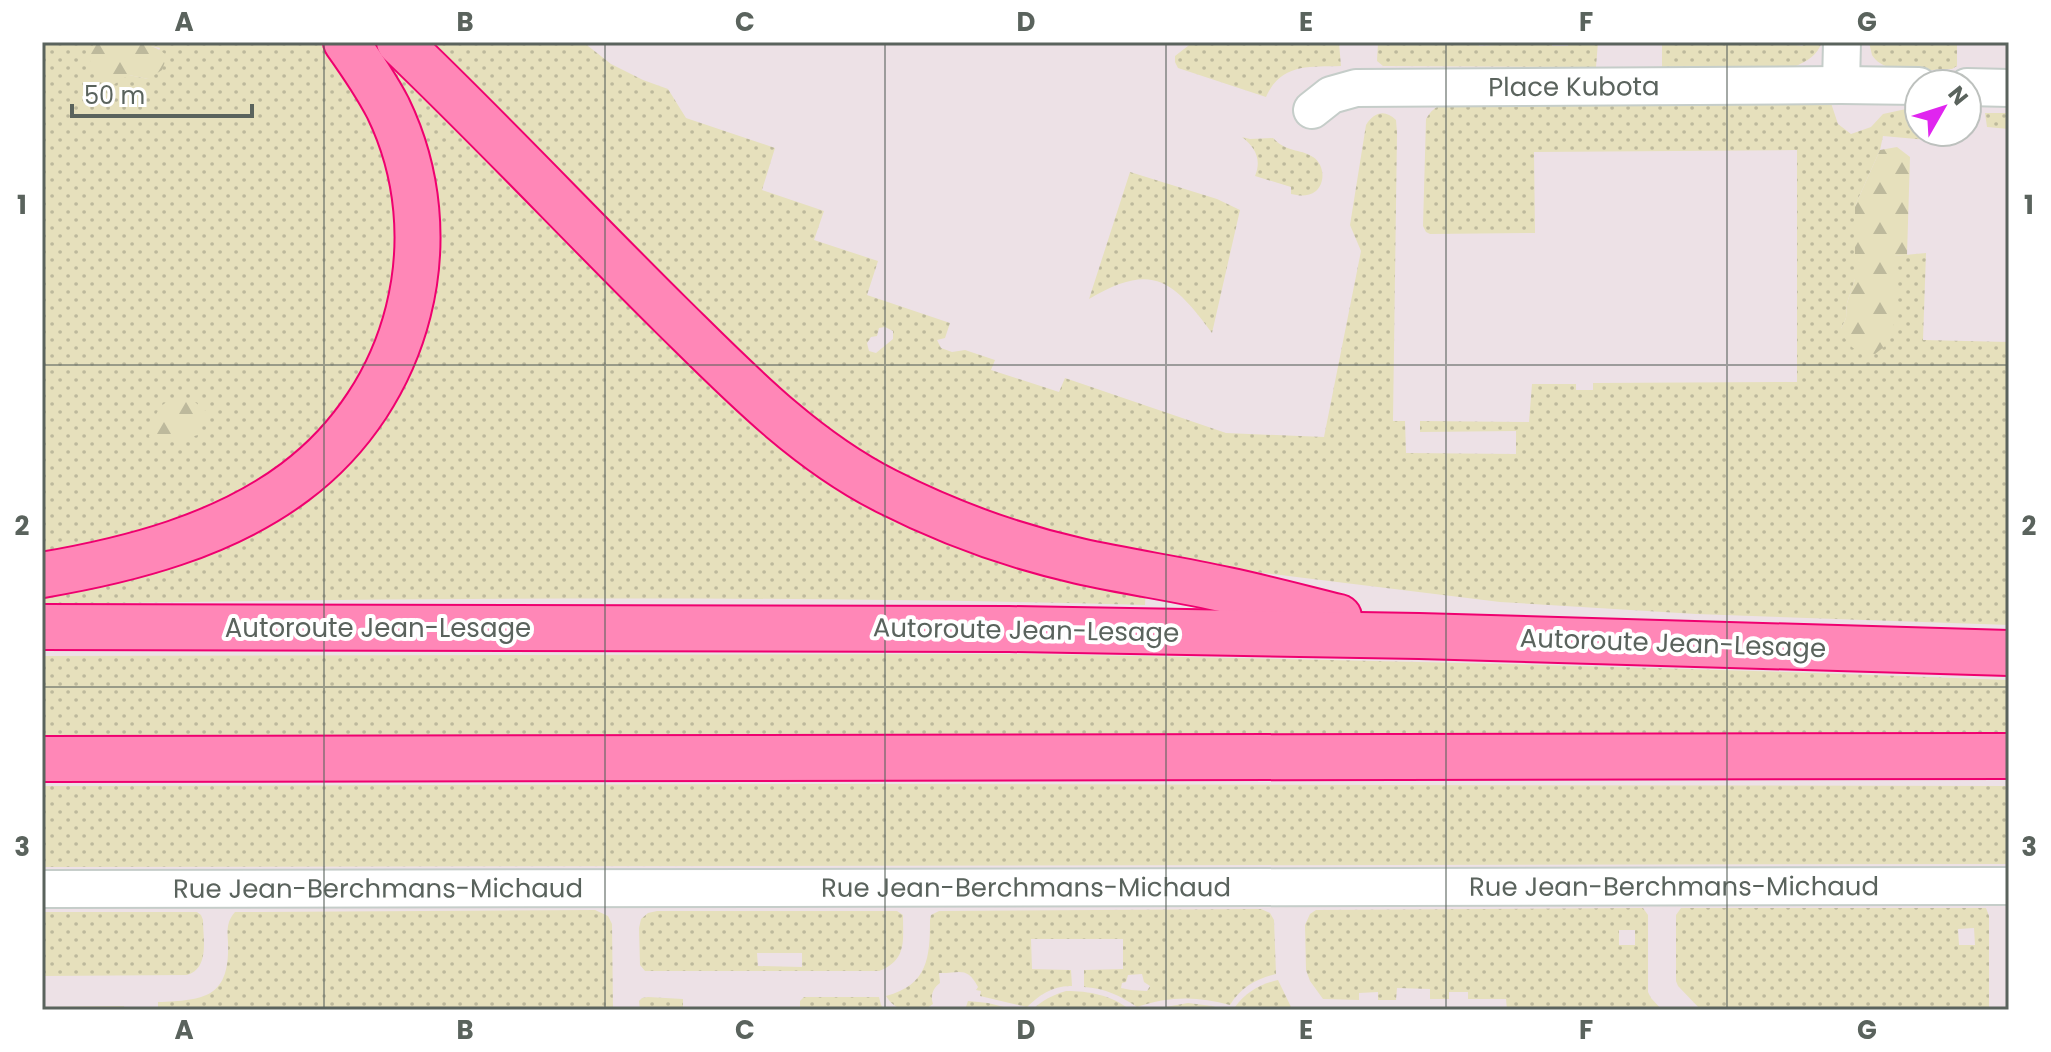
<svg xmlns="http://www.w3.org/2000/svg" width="2051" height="1052" viewBox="0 0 2051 1052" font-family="Poppins,sans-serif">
	<defs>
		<pattern id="grass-dots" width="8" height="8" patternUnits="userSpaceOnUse" patternTransform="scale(2)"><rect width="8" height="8" fill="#e6e0bc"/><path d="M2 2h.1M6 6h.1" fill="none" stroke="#bdb99c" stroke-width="1.8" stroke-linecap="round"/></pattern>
		<pattern id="forest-firs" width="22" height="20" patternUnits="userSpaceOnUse" patternTransform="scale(2)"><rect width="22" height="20" fill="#e6e0bc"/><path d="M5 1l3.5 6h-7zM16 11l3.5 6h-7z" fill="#bdb99c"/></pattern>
	</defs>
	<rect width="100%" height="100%" fill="#ede1e6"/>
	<g fill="url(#grass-dots)" fill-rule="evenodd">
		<path d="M42,42h78l-26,1 35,32 19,4 12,-31 -30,-6h189l30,37 29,51 17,52 2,108 -17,50 -27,51 -37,47 -46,42 -62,32 -73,25 -93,20z"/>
		<path d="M364,42h17l374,380 391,164 -1,19c-367,-10 -735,-7 -1103,-1v-14l214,-64 169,-215z"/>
		<path d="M428,42h155l28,22 32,16 25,9 18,29 89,30 -13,42 62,21 -10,29 64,21 -11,34 83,28 -5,15 -8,2 4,8 11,4 13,-2 30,10 -4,10 68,22 6,-14 161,55 98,4 37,-186 -11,-26 16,-100c8,-13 19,-16 30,-5l1,13 -4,288h12l1,32 110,1v-23l-96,1v-11l109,1 3,-38h44v6h17v-7l204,-1v-232l-263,2 1,81 -105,1 -4,-2 -3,-6 3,-107c7,-12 14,-15 27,-17l378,1 7,21 13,10 20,-7 12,-13 23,-5 13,1v22h28l-8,9 -56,-5 -3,14 -25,56v73l-8,24 -1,15 -5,11 53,-48v-25l32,-3 -3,87 86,2v283l-313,-11 -196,-12 -277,-34 -150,-31 -57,-16 -62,-21 -54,-25 -59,-34 -49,-34zM885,327l8,4v8l-17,14 -7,-2 -2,-8 4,-6 6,-1 2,-8z"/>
		<path d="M1193,42l146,1 2,23c-32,1 -60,-3 -75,31l-88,-29 -3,-6v-6z"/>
		<path d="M1441,42v2h16l1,-2h20l1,4 16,-1v-3h18v3h16l1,-3h22v4h16l1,-4h29l-2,25 -213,-1 -6,-5 1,-18z"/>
		<path d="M1662,42h134v3l6,1 5,-4h15c-5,14 -15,19 -28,25h-132z"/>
		<path d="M1869,42h88v24l-5,3c-22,0 -67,8 -80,-14 0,-1 -3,-12 -3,-13z"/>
		<path d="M1985,113h24v16l-22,-2z"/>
		<path d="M1242,137l8,2 23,-1c14,15 26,10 40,19 11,7 13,25 3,34 -8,6 -16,5 -25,3v-7l-36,-11c7,-17 0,-29 -13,-39z"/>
		<path d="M1130,172l87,27 23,11 -28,123c-40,-54 -60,-71 -123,-34z"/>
		<path d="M1027,654c328,6 655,13 982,26v56l-1161,-1 -806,3v-82z"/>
		<path d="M819,784l1190,2v78l-1967,3v-81z"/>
		<path d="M1643,908l5,7v77l3,6 11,12h-155l-1,-11h-38v-7h-19v7h-19v-10l-33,-1 -1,12h-18v-8l-19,1v7l-36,-1 -13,-18 -4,-11 -1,-45 5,-11 6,-4zM1619,930h16v15h-16z"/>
		<path d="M1681,908h305l3,8v94h-288l-23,-24 -2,-5v-66zM1974,928l1,17h-16l-1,-16z"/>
		<path d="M1261,909l9,4 4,7 2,54c-20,5 -35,13 -46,31 -32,-9 -61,-9 -93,2 -16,-11 -33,-19 -53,-20v-17l39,-1v-30h-92l1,30 39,1 1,16c-18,-1 -33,9 -45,21l-47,-11 1,-5 -5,-1 2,-3c-11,-22 -20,-13 -39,-14l1,10c-7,5 -10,13 -7,21 -15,12 -37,9 -47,-8 42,-11 44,-39 44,-76l1,-5 8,-4zM1142,974l2,8 6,4 -3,5 -16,-1 -10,-2 1,-5 4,-1 2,-7z"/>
		<path d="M595,910l13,6 4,8 1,86h-455v-8c48,-2 72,-5 70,-60 -1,-12 -1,-21 7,-30z"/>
		<path d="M657,911h240l6,4c0,27 4,45 -24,56h-234l-5,-6 -1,-37 2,-9 7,-6zM757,953h45v14l-44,-1z"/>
		<path d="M42,912h155l4,3 2,5c0,19 7,48 -16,55l-145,1z"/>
		<path d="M1278,980l14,29 -51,1 -6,-3c11,-15 25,-23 43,-27z"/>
		<path d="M1066,991c23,0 46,4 64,19h-98c10,-10 21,-15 34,-19z"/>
		<path d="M648,997l35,2v11h-43l-1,-9 3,-3z"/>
		<path d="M804,997h75l2,8 4,5h-85v-9z"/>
		<path d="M968,1001l20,2 28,7h-51z"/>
		<path d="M1188,1003l24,3 14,4h-77z"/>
		<path d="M124,1006l1,4h-83v-3z"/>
	</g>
	<g fill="url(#forest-firs)">
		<path d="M120,42c16,0 36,2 47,14l-5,14 -14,9 -19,-4 -16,10 -17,-11 -8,-18 6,-13z"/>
		<path d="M1897,147l13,10 -3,98 -13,1 1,64 -6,23 -14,11c-21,-4 -26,-4 -34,-25l5,-11 1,-15 8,-24v-73l25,-56z"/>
		<path d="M190,398l17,14 -9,23 -26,7 -23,-5c9,-29 8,-38 41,-39z"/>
	</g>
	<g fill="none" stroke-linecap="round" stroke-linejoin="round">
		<defs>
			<g id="minor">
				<path d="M1841,85l1,-43"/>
				<path d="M1967,87l42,1"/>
				<path id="s1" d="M1312,110l19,-15 25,-7 485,-3 78,1"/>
				<path id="s2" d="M42,889l1967,-3"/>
			</g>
			<g id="highway">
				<path d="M399,42c93,89 181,183 273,274 65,64 131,133 214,175 61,31 127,55 193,70 49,11 99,18 148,29 38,8 75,18 112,27"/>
				<path d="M42,575c88,-15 181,-39 253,-93 115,-86 156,-244 93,-374 -12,-23 -27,-45 -42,-66"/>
				<path d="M42,627l967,2 410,7 590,17"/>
				<path d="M42,759l1967,-3"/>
			</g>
		</defs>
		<use href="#minor" stroke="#c5cdc9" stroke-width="40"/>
		<use href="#highway" stroke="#ef006f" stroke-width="48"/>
		<use href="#minor" stroke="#fff" stroke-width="36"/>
		<use href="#highway" stroke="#ff87b7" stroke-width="44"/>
	</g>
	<path fill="none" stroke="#5a635d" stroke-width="2" stroke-opacity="0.55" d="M324,42v968M605,42v968M885,42v968M1166,42v968M1446,42v968M1727,42v968M42,365h1967M42,687h1967"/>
	<g text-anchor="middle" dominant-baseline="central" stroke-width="8" stroke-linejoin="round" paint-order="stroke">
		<g font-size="26" fill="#5a635d" stroke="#fff">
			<text stroke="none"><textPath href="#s1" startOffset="268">Place Kubota</textPath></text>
			<text x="378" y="628">Autoroute Jean-Lesage</text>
			<text transform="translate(1026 630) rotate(1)">Autoroute Jean-Lesage</text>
			<text transform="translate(1673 643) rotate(2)">Autoroute Jean-Lesage</text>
			<text stroke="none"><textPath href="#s2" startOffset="1632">Rue Jean-Berchmans-Michaud</textPath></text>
			<text stroke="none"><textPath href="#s2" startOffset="336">Rue Jean-Berchmans-Michaud</textPath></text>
			<text stroke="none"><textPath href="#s2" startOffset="984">Rue Jean-Berchmans-Michaud</textPath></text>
		</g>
	</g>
	<rect width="2051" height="1052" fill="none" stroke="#ffffff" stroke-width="88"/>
	<g transform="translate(1943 108) rotate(51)"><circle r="38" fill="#ffffff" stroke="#bdc1be" stroke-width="2"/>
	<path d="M0-6L14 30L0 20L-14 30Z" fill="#e025ef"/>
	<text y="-12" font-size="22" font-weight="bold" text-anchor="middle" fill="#5a635d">N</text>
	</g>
	<path d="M72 104v12h180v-12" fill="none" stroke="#5a635d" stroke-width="4"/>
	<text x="84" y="104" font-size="24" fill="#5a635d" stroke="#ffffff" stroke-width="6" paint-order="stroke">50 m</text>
	<rect x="44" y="44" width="1963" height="964" fill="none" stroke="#5a635d" stroke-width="3"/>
	<g font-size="26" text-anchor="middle" font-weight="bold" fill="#5a635d">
		<text x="184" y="31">A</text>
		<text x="465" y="31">B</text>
		<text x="745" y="31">C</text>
		<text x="1026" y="31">D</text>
		<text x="1306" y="31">E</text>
		<text x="1586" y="31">F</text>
		<text x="1867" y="31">G</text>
		<text x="22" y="214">1</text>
		<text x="2029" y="214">1</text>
		<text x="22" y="535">2</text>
		<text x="2029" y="535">2</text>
		<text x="22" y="856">3</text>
		<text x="2029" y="856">3</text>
		<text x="184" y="1039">A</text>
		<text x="465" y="1039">B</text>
		<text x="745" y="1039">C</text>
		<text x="1026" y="1039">D</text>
		<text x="1306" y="1039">E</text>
		<text x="1586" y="1039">F</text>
		<text x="1867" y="1039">G</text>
	</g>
</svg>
